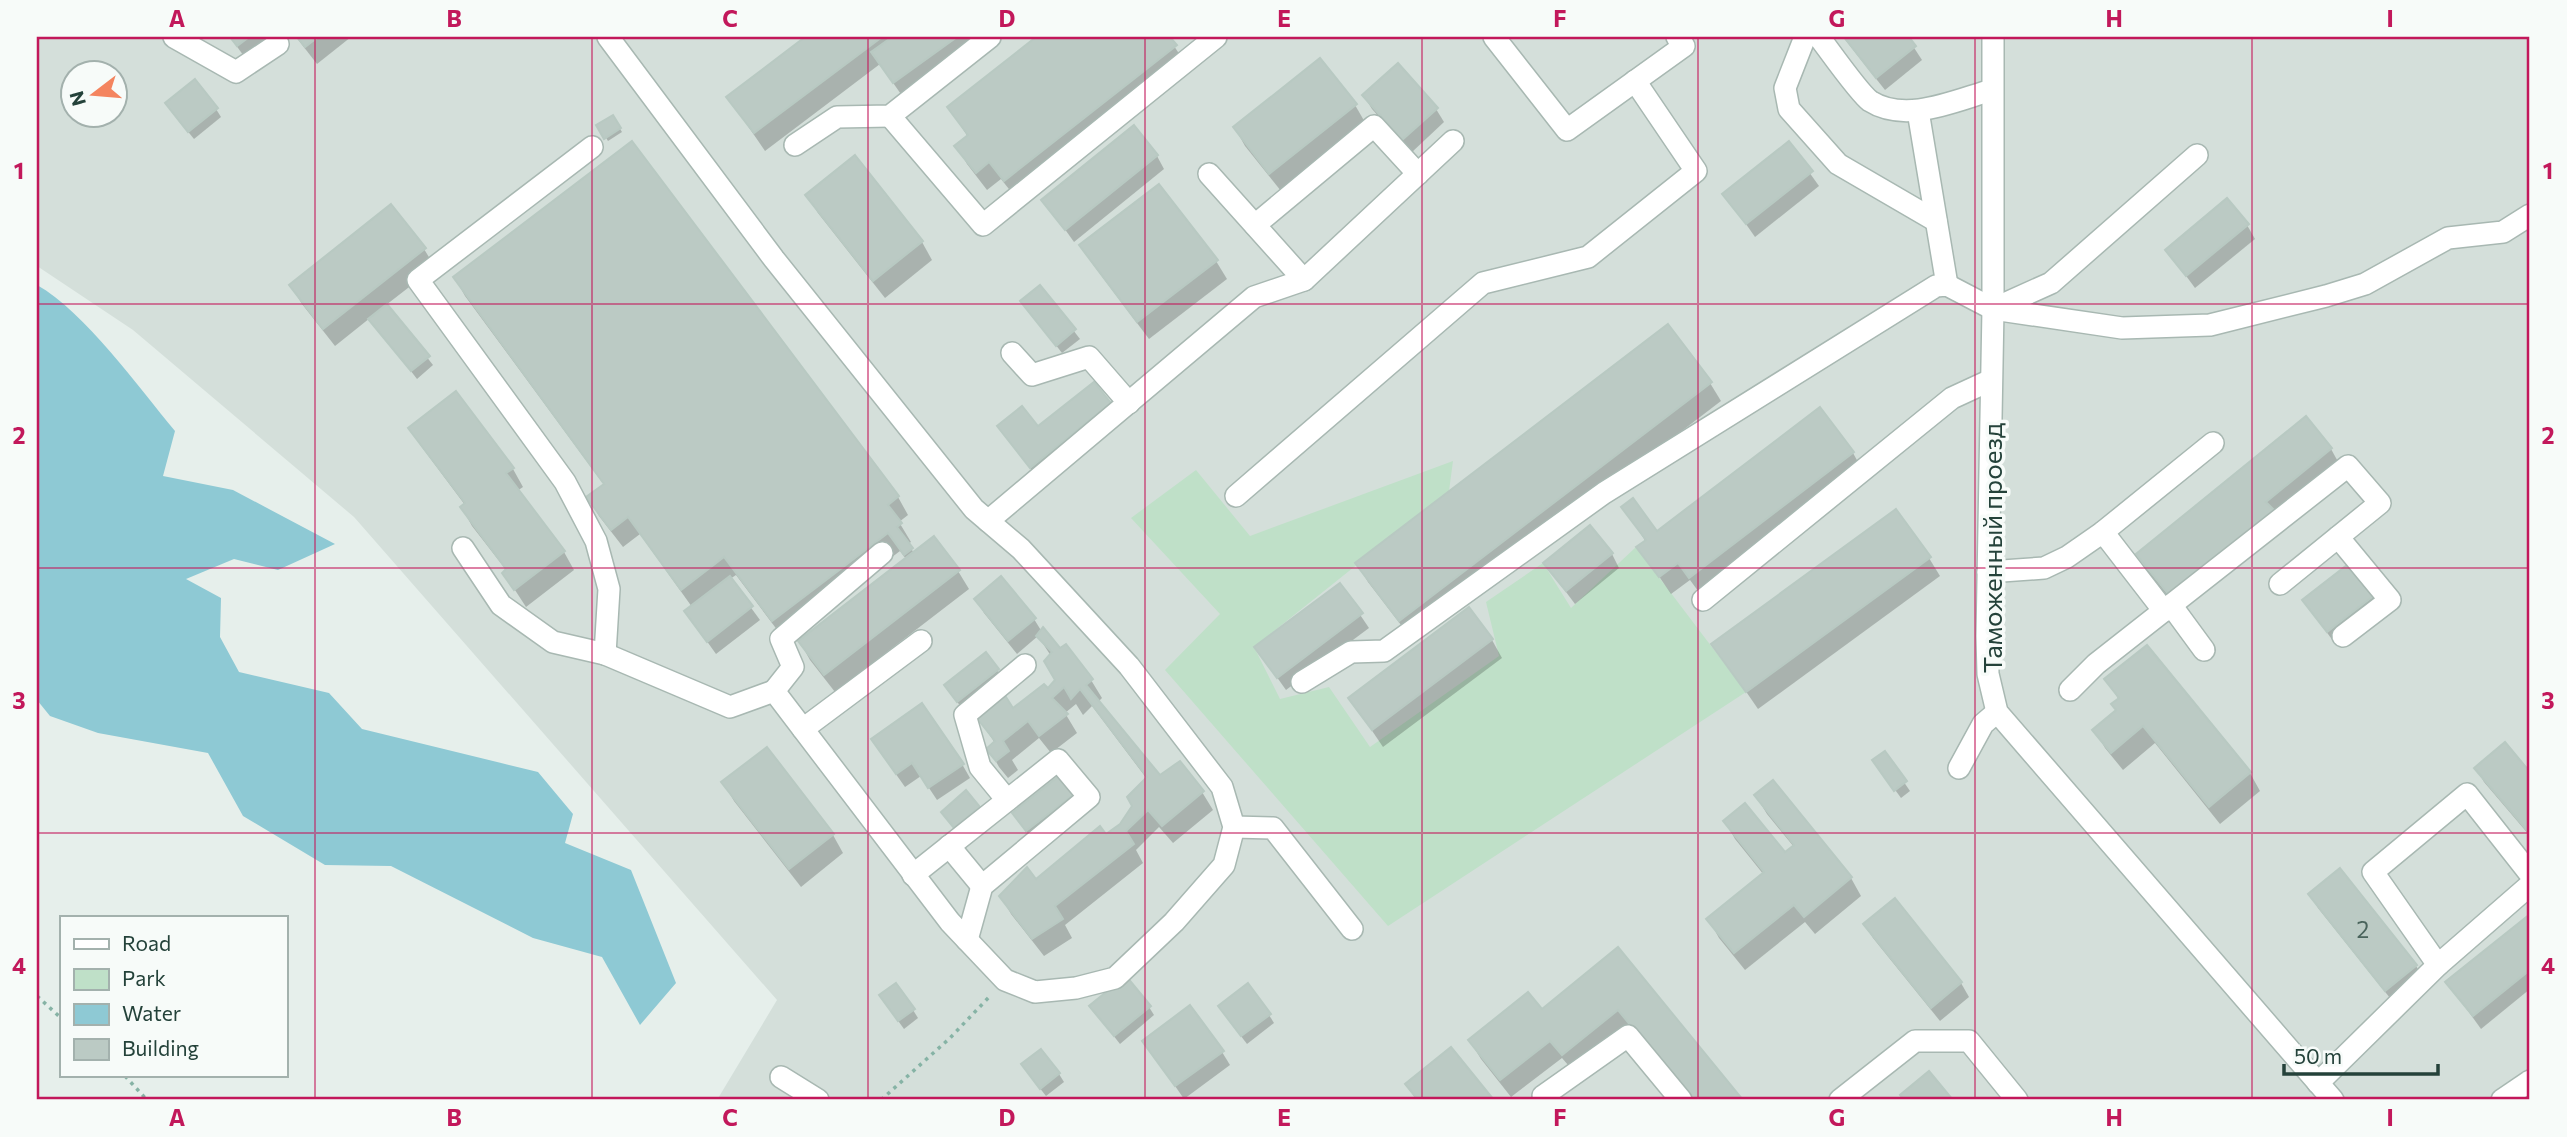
<svg xmlns="http://www.w3.org/2000/svg" width="2567" height="1137" viewBox="0 0 2567 1137" font-family="Commissioner,sans-serif">
	<rect width="100%" height="100%" fill="#e6efeb"/>
	<path fill="#d4dfda" fill-rule="evenodd" d="M37,37h2493v1063h-1813l60,-100 -423,-483 -221,-187 -96,-64zM74,74h42v42h-42z"/>
	<path fill="#bfe0c8" d="M1453,461l-4,30 -195,156 26,52 49,-12 41,60 129,-91 -13,-54 57,-39 28,45 65,-61 110,145 -358,234 -223,-256 55,-56 -89,-96 65,-48 54,66z"/>
	<path fill="#8ec9d4" d="M37,285c48,27 102,103 138,146l-12,45 70,14 102,54 -57,26 -44,-11 -48,20 35,19 -1,39 19,35 90,21 33,36 176,43 35,42 -8,29 66,27 45,113 -36,42 -38,-68 -69,-19 -142,-72 -66,-1 -82,-49 -35,-63 -110,-20 -48,-17 -13,-16z"/>
	<g fill="#0003">
		<path d="M230,37h39l2,3 -25,19z"/>
		<path d="M296,37h55l-34,27z"/>
		<path d="M808,37h184l-87,63 -25,-36 -115,87 -37,-54z"/>
		<path d="M1039,37h129l18,27 -170,134 -15,-19 -14,11 -20,-26 -10,-18 11,-9 -19,-29z"/>
		<path d="M1843,37h64l15,23 -37,30z"/>
		<path d="M1364,96l72,13 8,13 -33,31 -39,-44z"/>
		<path d="M1355,105l11,19 -85,67 -36,-45 -10,-18z"/>
		<path d="M216,109l5,8 -27,22 -22,-27z"/>
		<path d="M613,117l9,15 -14,9 -9,-15z"/>
		<path d="M631,144l267,353 10,18 -9,7 12,20 -3,2 6,9 44,18 11,18 -134,103 -25,-32 -10,-18 106,-83 -6,-8 -116,88 -48,-64 -6,4 30,41 -44,34 -30,-42 6,-5 -52,-73 -17,13 -24,-31 -10,-18 16,-12 -140,-190 -10,-18z"/>
		<path d="M1789,144l30,42 -64,51 -30,-43z"/>
		<path d="M1157,156l7,13 -90,73 -30,-42z"/>
		<path d="M807,195l115,47 10,18 -47,38 -67,-85z"/>
		<path d="M2247,225l8,14 -60,49 -28,-38z"/>
		<path d="M1081,245l135,16 11,18 -78,60 -57,-76z"/>
		<path d="M424,249l11,18 -49,38 47,60 -16,14 -47,-61 -35,28 -33,-42 -11,-18z"/>
		<path d="M1040,287l40,52 -18,14 -40,-52z"/>
		<path d="M1710,383l11,18 -310,237 -43,-56 -11,-19z"/>
		<path d="M1110,404l7,14 -78,62 -40,-54 39,3z"/>
		<path d="M2305,418l26,31 10,18 -58,63 -103,82 -32,-40 -10,-18z"/>
		<path d="M410,428l103,41 10,18 -6,4 47,61 10,18 -48,37 -22,-34 3,-2 -35,-45 -10,-18 3,-3 -44,-59z"/>
		<path d="M1853,453l10,18 -162,124 -11,-15 -19,14 -32,-47 7,-5 -22,-34 33,25z"/>
		<path d="M1612,554l7,14 -44,36 -30,-40z"/>
		<path d="M1929,558l11,18 -182,133 -44,-64z"/>
		<path d="M2351,564l32,44 -47,37 -32,-44z"/>
		<path d="M1001,579l33,40 8,13 49,48 11,18 -4,4 61,75 43,15 11,18 -40,33 -14,-16 -23,23 7,13 -78,62 7,13 -28,18 -33,-42 -10,-18 35,-14 85,-57 26,-46 -55,-73 -9,9 -7,-11 -11,9 12,20 -26,20 -12,-15 -27,22 6,10 -10,8 -9,-11 -10,-18 6,-6 -17,-25 35,-8 36,-19 7,-10 -5,-25 -13,-20 -21,18 -33,-41 -8,-14z"/>
		<path d="M1340,585l29,43 -83,62 -30,-42z"/>
		<path d="M1492,640l10,18 -119,89 -33,-49z"/>
		<path d="M2146,647l104,126 10,18 -40,33 -65,-81 -32,27 -18,-22 -10,-18 22,-18 2,-12 -12,-20z"/>
		<path d="M997,670l5,9 -39,31 -17,-24z"/>
		<path d="M2505,745l25,30v61l-46,-54 -7,-13z"/>
		<path d="M766,749l67,86 10,18 -42,34 -67,-86 -11,-19z"/>
		<path d="M881,753l81,11 8,14 -33,22 -16,-24 -16,11z"/>
		<path d="M1884,753l26,38 -9,7 -21,-29z"/>
		<path d="M1773,782l78,96 10,18 -46,38 -10,-12 -60,48 -26,-32 -10,-18 55,-45 -29,-36 -10,-18 60,34 9,-8 -27,-33 -11,-18z"/>
		<path d="M1072,796l5,9 -45,34 -18,-26z"/>
		<path d="M978,808l5,8 -23,19 -17,-23z"/>
		<path d="M2310,894l106,72 8,13 -30,24 -76,-95z"/>
		<path d="M1895,901l66,82 8,14 -29,24 -67,-83 -8,-13z"/>
		<path d="M2530,916v73l-49,40 -33,-46z"/>
		<path d="M1618,949l122,151h-51l-59,-73 -56,45 -12,-14 -51,39 -30,-38 -11,-18 72,-30z"/>
		<path d="M886,1004l27,6 5,8 -14,11z"/>
		<path d="M1091,1007h58l5,8 -34,29z"/>
		<path d="M1225,1015h44l5,8 -27,21z"/>
		<path d="M1144,1041l78,11 8,13 -46,34z"/>
		<path d="M1450,1049l41,51h-75l-9,-16z"/>
		<path d="M1028,1073l31,1 5,8 -18,14z"/>
	</g>
	<g fill="#bbcac4" stroke="#b8c9c2" stroke-width="2">
		<path d="M230,37h19l-12,9z"/>
		<path d="M297,37h21l-13,10z"/>
		<path d="M805,37h77l-128,96 -28,-36z"/>
		<path d="M892,37h65l-64,46 -22,-31z"/>
		<path d="M1036,37h134l7,8 -173,136 -15,-19 -13,11 -22,-27 14,-11 -21,-28z"/>
		<path d="M1844,37h65l7,9 -40,32z"/>
		<path d="M1320,58l37,46 -88,70 -36,-47z"/>
		<path d="M1398,63l40,45 -36,32 -40,-45z"/>
		<path d="M195,79l23,29 -30,24 -23,-29z"/>
		<path d="M613,115l8,13 -17,11 -8,-14z"/>
		<path d="M1134,125l24,30 -93,75 -24,-30z"/>
		<path d="M632,141l267,355 -11,9 14,18 -5,4 16,21 -9,7 -16,-22 -116,88 -48,-64 -43,33 -53,-73 -17,13 -25,-33 18,-13 -151,-207z"/>
		<path d="M1789,141l24,30 -67,53 -24,-30z"/>
		<path d="M855,155l68,86 -50,40 -68,-86z"/>
		<path d="M1159,184l59,76 -81,62 -58,-77z"/>
		<path d="M2227,198l22,26 -63,52 -21,-26z"/>
		<path d="M391,204l35,44 -103,81 -34,-44z"/>
		<path d="M1040,285l36,44 -20,17 -36,-45z"/>
		<path d="M387,304l43,52 -19,15 -43,-52z"/>
		<path d="M1668,324l44,58 -313,239 -44,-58z"/>
		<path d="M1094,382l17,21 -81,65 -33,-42 25,-20 16,20z"/>
		<path d="M456,391l58,77 -8,5 59,78 -51,39 -12,-17 4,-4 -46,-62 5,-4 -57,-75z"/>
		<path d="M1820,407l34,45 -165,126 -11,-15 -19,14 -23,-30 10,-7 -25,-33 12,-9 24,33z"/>
		<path d="M2306,416l26,32 -66,54 8,8 -105,85 -33,-41z"/>
		<path d="M1896,509l35,48 -185,135 -35,-48z"/>
		<path d="M1590,525l23,28 -47,38 -23,-28z"/>
		<path d="M934,536l26,34 -136,105 -26,-34z"/>
		<path d="M2351,562l25,32 -49,38 -25,-32z"/>
		<path d="M730,576l23,30 -46,36 -23,-31z"/>
		<path d="M1001,576l35,42 -28,23 -34,-42z"/>
		<path d="M1340,583l23,30 -86,65 -23,-31z"/>
		<path d="M1469,607l24,32 -121,91 -24,-32z"/>
		<path d="M1043,627l17,21 6,-4 27,35 -7,6 74,90 20,-14 24,30 -42,35 -14,-16 -22,21 8,13 -79,62 8,13 -31,20 -33,-43 28,-29 9,12 64,-53 6,8 14,-10 12,-18 -5,-9 20,-20 -67,-88 -9,10 -7,-12 -12,11 16,16 -29,22 -11,-15 -25,20 6,10 -13,10 -10,-12 9,-8 -19,-24 28,-23 9,14 31,-24 4,4 7,-8 -11,-19 8,-9 -16,-16z"/>
		<path d="M2147,645l104,127 -42,35 -66,-81 -32,27 -19,-23 24,-20 -5,-6 8,-6 -15,-19z"/>
		<path d="M986,652l13,17 -42,33 -13,-17z"/>
		<path d="M922,703l42,61 -36,24 -16,-25 -16,11 -25,-35z"/>
		<path d="M2505,742l25,30v62l-56,-66z"/>
		<path d="M767,747l67,87 -45,35 -68,-87z"/>
		<path d="M1885,751l22,30 -13,10 -22,-31z"/>
		<path d="M1059,776l14,19 -47,36 -14,-18z"/>
		<path d="M1773,780l79,97 -48,40 -10,-12 -60,48 -28,-34 58,-47 -41,-51 22,-18 40,49 9,-7 -40,-50z"/>
		<path d="M966,790l14,17 -26,21 -13,-16z"/>
		<path d="M2340,868l77,97 -32,26 -77,-97z"/>
		<path d="M1895,898l67,84 -31,26 -68,-84z"/>
		<path d="M2530,914v56l-57,46 -28,-34z"/>
		<path d="M1618,947l125,153h-52l-73,-90 -56,45 -12,-14 -50,39 -32,-40 60,-48 14,17z"/>
		<path d="M1126,976l25,30 -37,30 -25,-30z"/>
		<path d="M896,983l19,26 -17,12 -19,-26z"/>
		<path d="M1248,983l23,31 -30,22 -23,-30z"/>
		<path d="M1190,1005l34,46 -49,35 -33,-45z"/>
		<path d="M1451,1047l43,53h-76l-13,-16z"/>
		<path d="M1041,1049l19,24 -20,16 -19,-25z"/>
		<path d="M1929,1071l24,29h-49l-4,-5z"/>
	</g>
	<g fill="none" stroke-linecap="round" stroke-linejoin="round">
		<defs>
			<g id="minor">
				<path d="M174,37l62,35 42,-28"/>
				<path d="M1494,37l73,93 117,-84 -7,-9"/>
				<path d="M1805,37l-20,51 4,21 49,55 98,57"/>
				<path d="M1819,37c10,13 40,56 51,64 36,23 86,-1 122,-11"/>
				<path d="M1993,37v272l-6,327 1,38 9,38 336,388"/>
				<path d="M1918,111l29,174"/>
				<path d="M890,116l93,109 233,-188"/>
				<path d="M795,145l42,-28 53,-1 100,-79"/>
				<path d="M592,147l-174,133 147,202 31,59 13,48 -4,65"/>
				<path d="M1209,174l95,106"/>
				<path d="M1255,225l119,-99 44,48"/>
				<path d="M1993,309l58,-26 146,-128"/>
				<path d="M1012,353l20,22 57,-18 40,46"/>
				<path d="M1236,496l247,-213 105,-26 108,-86 -61,-90"/>
				<path d="M988,521l266,-224 50,-17 149,-139"/>
				<path d="M2103,532l110,-89"/>
				<path d="M2338,537l52,63 -47,36"/>
				<path d="M463,548l38,57 52,37 52,12 125,53 44,-16 176,231 55,58 30,12 41,-4 39,-10 59,-56 50,-57 10,-38 -12,-40 -93,-121 -108,-117 -47,-40 -200,-250 -166,-222"/>
				<path d="M1988,572l56,-4 23,-11 36,-25 61,79"/>
				<path d="M1703,600l249,-202 39,-18"/>
				<path d="M2171,605l33,45"/>
				<path d="M1302,682l49,-30 33,-1 220,-158 332,-207 11,-1 46,24 129,19 88,-3 116,-29 39,-12 83,-46 55,-6 27,-17"/>
				<path d="M2070,690l26,-26 252,-198 32,37 -100,81"/>
				<path d="M774,691l19,-24 -12,-28 101,-86"/>
				<path d="M803,729l118,-88"/>
				<path d="M1959,768l24,-44 14,-12"/>
				<path d="M1007,800l-27,-33 -15,-52 60,-50"/>
				<path d="M1234,827l39,1 79,101"/>
				<path d="M949,846l33,40"/>
				<path d="M913,875l145,-115 31,37 -107,89 -15,54"/>
				<path d="M2438,965l-65,-93 94,-78 63,80"/>
				<path d="M781,1077l37,23"/>
				<path d="M2318,1083l120,-118 92,-80"/>
				<path d="M1546,1100l-3,-4 85,-60 53,64"/>
				<path d="M1840,1100l75,-59h54l48,59"/>
				<path d="M2502,1100l28,-19"/>
			</g>
		</defs>
		<use href="#minor" stroke="#a8b8b2" stroke-width="24"/>
		<g stroke="#86b3a5" stroke-width="3.5" stroke-dasharray="3.5 5" stroke-linecap="butt">
			<path d="M37,996l24,22"/>
			<path d="M125,1076l22,24"/>
			<path d="M881,1100l69,-62 41,-43"/>
		</g>
		<use href="#minor" stroke="#fff" stroke-width="21"/>
	</g>
	<path fill="none" stroke="#c2185b" stroke-width="2" stroke-opacity="0.55" d="M315,37v1063M592,37v1063M868,37v1063M1145,37v1063M1422,37v1063M1698,37v1063M1975,37v1063M2252,37v1063M37,304h2493M37,568h2493M37,833h2493"/>
	<g text-anchor="middle" dominant-baseline="central" stroke-width="7" stroke-linejoin="round" paint-order="stroke">
		<g font-size="23" fill="#4a645c">
			<text x="2363" y="929">2</text>
		</g>
		<g font-size="26" fill="#24423a" stroke="#f7fbf9">
			<text transform="translate(1991 548) rotate(-90)">Таможенный проезд</text>
		</g>
	</g>
	<rect width="2567" height="1137" fill="none" stroke="#f7fbf9" stroke-width="77"/>
	<rect x="60" y="916" width="228" height="161" fill="#f7fbf9" stroke="#a3b1ad" stroke-width="2"/>
	<rect x="74" y="939" width="35" height="10" fill="#ffffff" stroke="#a3b1ad" stroke-width="2"/>
	<text x="122" y="951" font-size="21" fill="#24423a">Road</text>
	<rect x="74" y="969" width="35" height="21" fill="#bfe0c8" stroke="#a3b1ad" stroke-width="2"/>
	<text x="122" y="986" font-size="21" fill="#24423a">Park</text>
	<rect x="74" y="1004" width="35" height="21" fill="#8ec9d4" stroke="#a3b1ad" stroke-width="2"/>
	<text x="122" y="1021" font-size="21" fill="#24423a">Water</text>
	<rect x="74" y="1039" width="35" height="21" fill="#bbcac4" stroke="#a3b1ad" stroke-width="2"/>
	<text x="122" y="1056" font-size="21" fill="#24423a">Building</text>
	<g transform="translate(94 94) rotate(254)"><circle r="33" fill="#f7fbf9" stroke="#a3b1ad" stroke-width="2"/>
	<path d="M0-5L12 26L0 18L-12 26Z" fill="#f4845f"/>
	<text y="-10" font-size="19" font-weight="bold" text-anchor="middle" fill="#24423a">N</text>
	</g>
	<path d="M2284 1064v10h154v-10" fill="none" stroke="#24423a" stroke-width="3.5"/>
	<text x="2294" y="1064" font-size="21" fill="#24423a" stroke="#f7fbf9" stroke-width="5" paint-order="stroke">50 m</text>
	<rect x="38" y="38" width="2490" height="1060" fill="none" stroke="#c2185b" stroke-width="2.5"/>
	<g font-size="23" text-anchor="middle" font-weight="bold" fill="#c2185b">
		<text x="177" y="27">A</text>
		<text x="454" y="27">B</text>
		<text x="730" y="27">C</text>
		<text x="1007" y="27">D</text>
		<text x="1284" y="27">E</text>
		<text x="1560" y="27">F</text>
		<text x="1837" y="27">G</text>
		<text x="2114" y="27">H</text>
		<text x="2390" y="27">I</text>
		<text x="19" y="179">1</text>
		<text x="2548" y="179">1</text>
		<text x="19" y="444">2</text>
		<text x="2548" y="444">2</text>
		<text x="19" y="709">3</text>
		<text x="2548" y="709">3</text>
		<text x="19" y="974">4</text>
		<text x="2548" y="974">4</text>
		<text x="177" y="1126">A</text>
		<text x="454" y="1126">B</text>
		<text x="730" y="1126">C</text>
		<text x="1007" y="1126">D</text>
		<text x="1284" y="1126">E</text>
		<text x="1560" y="1126">F</text>
		<text x="1837" y="1126">G</text>
		<text x="2114" y="1126">H</text>
		<text x="2390" y="1126">I</text>
	</g>
</svg>
